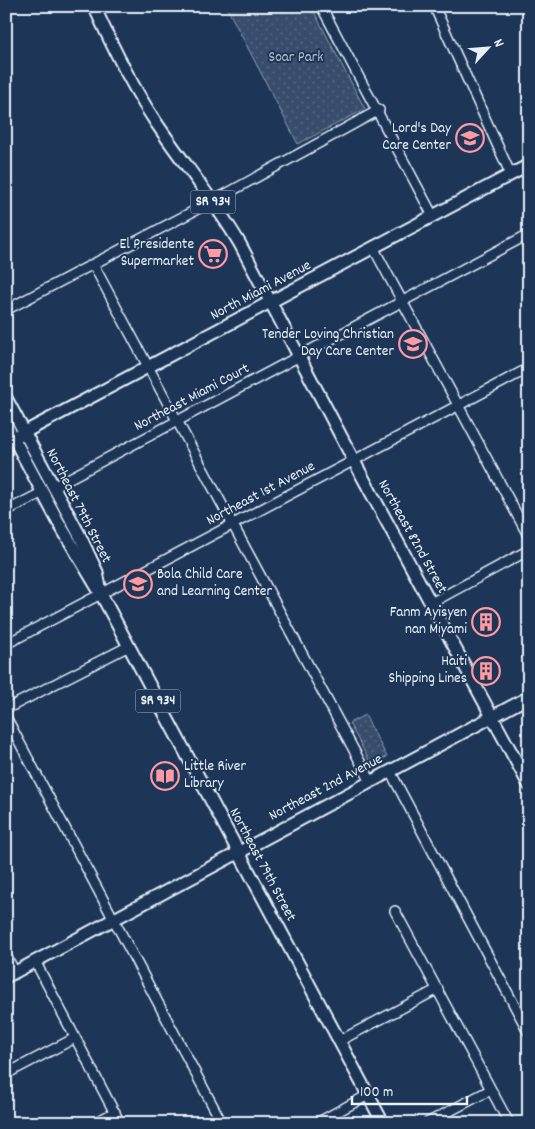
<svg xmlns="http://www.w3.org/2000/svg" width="535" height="1129" viewBox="0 0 535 1129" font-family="Dekko,sans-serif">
	<defs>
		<pattern id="park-dots" width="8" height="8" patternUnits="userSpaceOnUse" patternTransform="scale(1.25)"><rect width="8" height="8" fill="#374d6c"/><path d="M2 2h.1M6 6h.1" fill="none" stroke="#546782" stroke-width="1.8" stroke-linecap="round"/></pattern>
	</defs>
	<rect width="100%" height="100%" fill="#1d3557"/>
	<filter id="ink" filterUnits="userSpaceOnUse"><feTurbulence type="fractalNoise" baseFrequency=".02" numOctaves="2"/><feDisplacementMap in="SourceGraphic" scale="10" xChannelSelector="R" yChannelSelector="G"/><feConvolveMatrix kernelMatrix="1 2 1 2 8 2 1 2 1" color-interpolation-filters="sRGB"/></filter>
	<g filter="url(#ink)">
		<g fill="url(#park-dots)" stroke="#909fb2">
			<path d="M226,6h85l54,103 -67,35z"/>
			<path d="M365,715l22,42 -10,4 -8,-1 -20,-37z"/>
		</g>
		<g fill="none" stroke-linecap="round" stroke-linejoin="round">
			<defs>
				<g id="minor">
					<path d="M321,6l112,210"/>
					<path d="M434,6l77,169"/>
					<path d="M373,247l156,290"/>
					<path d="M93,264l278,518"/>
					<path d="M6,310l220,-116 153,-84"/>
					<path d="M53,487l476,-253"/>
					<path d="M6,511l37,-19"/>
					<path d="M431,603l98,-53"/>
					<path d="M6,644l523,-276"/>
					<path d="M6,709l123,-63"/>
					<path d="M6,717l216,406"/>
					<path d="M390,771l139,262"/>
					<path d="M395,911l114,212"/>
					<path d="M6,956l9,16"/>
					<path d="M35,961l85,162"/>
					<path d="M339,1041l99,-52"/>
					<path d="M6,1074l69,-36"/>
					<path d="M95,1123l20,-11"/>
					<path d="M317,1123l51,-28"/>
					<path d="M427,1123l63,-33"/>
				</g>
				<g id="major">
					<path d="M94,6c18,40 37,79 61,115 28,42 60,80 85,123l114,217 175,324"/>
					<path d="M6,398l73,136 18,38 3,15"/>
					<path d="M6,424l54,101 41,69 282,529"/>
					<path d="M6,442l523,-277"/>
					<path d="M6,977l523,-280"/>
				</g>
			</defs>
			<use href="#minor" stroke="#e8f1f8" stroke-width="12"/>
			<use href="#major" stroke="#e8f1f8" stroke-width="15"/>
			<use href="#minor" stroke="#1d3557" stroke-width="9"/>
			<use href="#major" stroke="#1d3557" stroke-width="11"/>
		</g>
	</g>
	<defs>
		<symbol id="school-ring" viewBox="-11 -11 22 22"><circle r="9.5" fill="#1d3557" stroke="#ff9aa2" stroke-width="1.5"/><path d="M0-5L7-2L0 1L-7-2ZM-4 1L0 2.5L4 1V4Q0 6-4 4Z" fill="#ff9aa2"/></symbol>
		<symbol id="supermarket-ring" viewBox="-11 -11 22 22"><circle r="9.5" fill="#1d3557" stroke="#ff9aa2" stroke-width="1.5"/><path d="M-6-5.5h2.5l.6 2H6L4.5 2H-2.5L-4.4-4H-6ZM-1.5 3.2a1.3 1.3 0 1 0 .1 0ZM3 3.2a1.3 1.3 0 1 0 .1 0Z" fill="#ff9aa2"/></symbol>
		<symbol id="building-ring" viewBox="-11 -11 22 22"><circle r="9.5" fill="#1d3557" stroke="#ff9aa2" stroke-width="1.5"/><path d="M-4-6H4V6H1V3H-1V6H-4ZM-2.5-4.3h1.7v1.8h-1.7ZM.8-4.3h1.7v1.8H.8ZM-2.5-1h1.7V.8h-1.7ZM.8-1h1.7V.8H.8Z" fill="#ff9aa2"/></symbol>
		<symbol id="library-ring" viewBox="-11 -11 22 22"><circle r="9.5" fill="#1d3557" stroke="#ff9aa2" stroke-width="1.5"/><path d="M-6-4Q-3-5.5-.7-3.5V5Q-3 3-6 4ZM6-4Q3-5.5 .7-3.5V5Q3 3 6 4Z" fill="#ff9aa2"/></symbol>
	</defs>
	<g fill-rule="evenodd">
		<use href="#school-ring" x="454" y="122" width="32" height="32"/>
		<use href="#supermarket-ring" x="197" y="238" width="32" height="32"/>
		<use href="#school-ring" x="397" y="328" width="32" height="32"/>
		<use href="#school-ring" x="122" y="568" width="32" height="32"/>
		<use href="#building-ring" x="470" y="606" width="32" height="32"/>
		<use href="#building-ring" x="470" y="655" width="32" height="32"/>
		<use href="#library-ring" x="149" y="760" width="32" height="32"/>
	</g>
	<g text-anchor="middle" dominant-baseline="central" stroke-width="4" stroke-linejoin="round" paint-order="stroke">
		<g fill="#1d3557" stroke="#abb9c8" stroke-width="1">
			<rect x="190.5" y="190.5" width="45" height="23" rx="4"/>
			<rect x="135.5" y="689.5" width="45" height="23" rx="4"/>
		</g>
		<g font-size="14" font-weight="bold" fill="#e8f1f8">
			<text x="213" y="202">SR 934</text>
			<text x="158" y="701">SR 934</text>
		</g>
		<g font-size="15" fill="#b3c0ce" stroke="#1d3557">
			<text x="296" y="58">Soar Park</text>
		</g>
		<g font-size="15" fill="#e8f1f8" stroke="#1d3557" text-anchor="end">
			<text x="451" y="129">Lord's Day<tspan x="451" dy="17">Care Center</tspan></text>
			<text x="194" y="245">El Presidente<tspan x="194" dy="17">Supermarket</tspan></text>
			<text x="394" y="335">Tender Loving Christian<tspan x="394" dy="17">Day Care Center</tspan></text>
			<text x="157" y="575" text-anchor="start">Bola Child Care<tspan x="157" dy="17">and Learning Center</tspan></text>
			<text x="467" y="613">Fanm Ayisyen<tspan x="467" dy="17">nan Miyami</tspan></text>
			<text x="467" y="662">Haiti<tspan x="467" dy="17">Shipping Lines</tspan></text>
			<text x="184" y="767" text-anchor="start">Little River<tspan x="184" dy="17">Library</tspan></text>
		</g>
		<g font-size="15" fill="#e8f1f8" stroke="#1d3557">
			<text transform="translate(261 291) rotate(-28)">North Miami Avenue</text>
			<text transform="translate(192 398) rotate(-28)">Northeast Miami Court</text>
			<text transform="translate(261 494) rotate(-28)">Northeast 1st Avenue</text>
			<text transform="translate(78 506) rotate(63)">Northeast 79th Street</text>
			<text transform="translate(412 537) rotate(61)">Northeast 82nd Street</text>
			<text transform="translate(326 788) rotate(-28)">Northeast 2nd Avenue</text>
			<text transform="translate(262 865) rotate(62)">Northeast 79th Street</text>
		</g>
	</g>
	<rect width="535" height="1129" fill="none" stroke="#1d3557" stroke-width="25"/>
	<rect x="12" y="12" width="510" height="1104" fill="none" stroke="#e8f1f8" stroke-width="2" filter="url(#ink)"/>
	<g transform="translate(488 48) rotate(64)" stroke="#1d3557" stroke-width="4" paint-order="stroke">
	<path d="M0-4L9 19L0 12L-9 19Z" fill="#e8f1f8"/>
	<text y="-8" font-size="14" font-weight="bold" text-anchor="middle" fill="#e8f1f8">N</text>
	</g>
	<path d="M352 1096v8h115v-8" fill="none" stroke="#e8f1f8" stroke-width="2.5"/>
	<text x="360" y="1096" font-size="15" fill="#e8f1f8" stroke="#1d3557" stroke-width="4" paint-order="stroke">100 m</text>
</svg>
